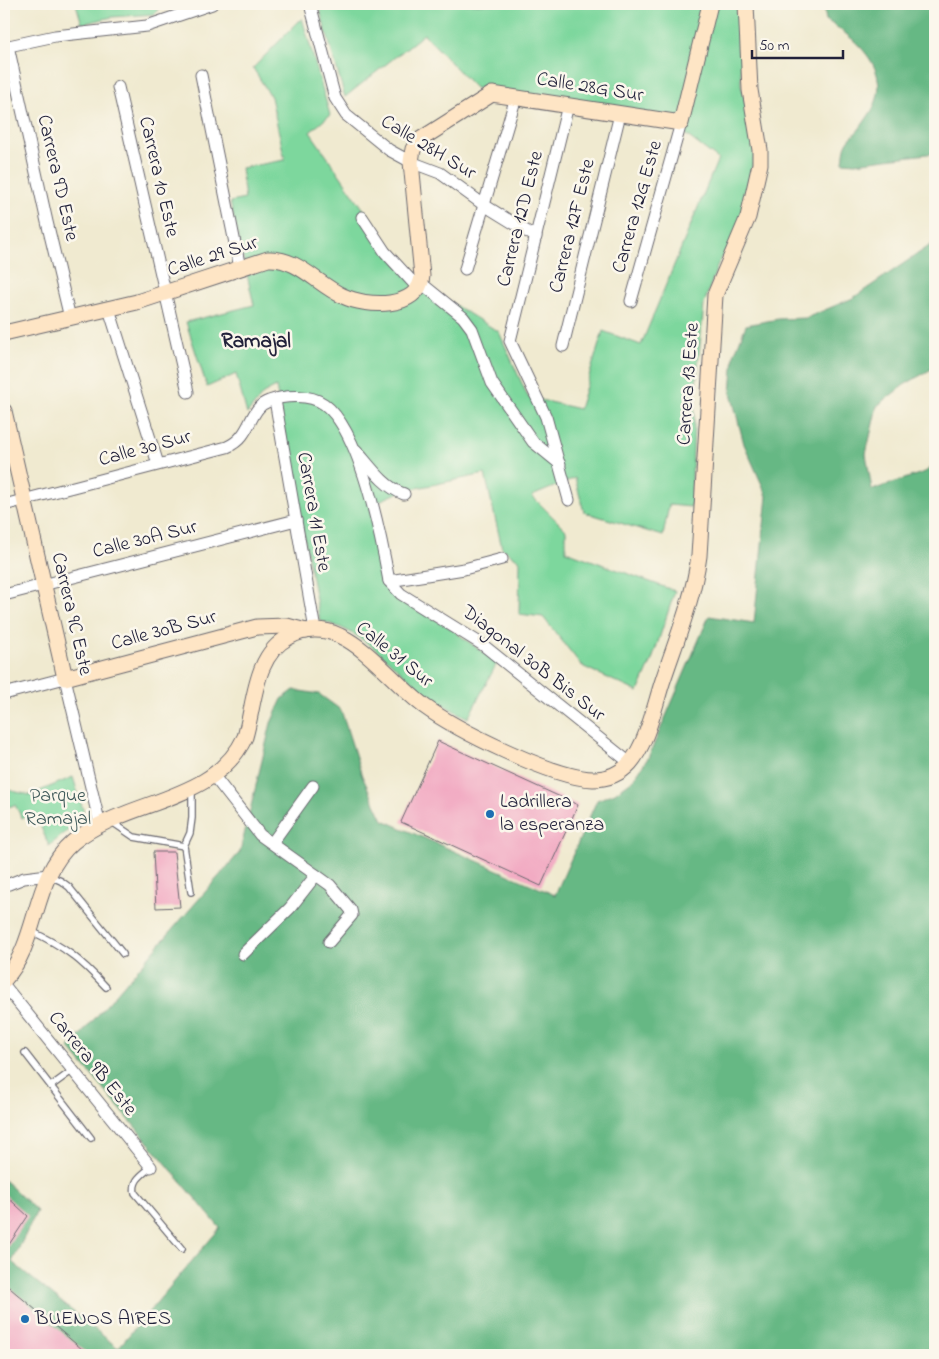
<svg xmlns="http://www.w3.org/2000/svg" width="939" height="1359" viewBox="0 0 939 1359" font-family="'Indie Flower',sans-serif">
	<rect width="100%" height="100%" fill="#fbf7ec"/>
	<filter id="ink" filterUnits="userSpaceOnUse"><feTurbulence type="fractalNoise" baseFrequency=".02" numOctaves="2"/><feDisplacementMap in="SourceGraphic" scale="10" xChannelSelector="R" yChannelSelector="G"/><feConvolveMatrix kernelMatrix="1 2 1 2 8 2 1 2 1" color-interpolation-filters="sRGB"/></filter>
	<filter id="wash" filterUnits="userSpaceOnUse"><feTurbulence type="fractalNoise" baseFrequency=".0096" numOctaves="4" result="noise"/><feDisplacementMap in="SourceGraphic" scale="20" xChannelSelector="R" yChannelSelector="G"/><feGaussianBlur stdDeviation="1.12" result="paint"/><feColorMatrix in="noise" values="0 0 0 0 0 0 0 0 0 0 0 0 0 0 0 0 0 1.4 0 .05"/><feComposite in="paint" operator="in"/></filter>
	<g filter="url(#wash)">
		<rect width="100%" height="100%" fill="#f0ead0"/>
		<g fill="#7dd79d" stroke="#507c6c">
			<path d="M76,4h85l-6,10 -43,3 -30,7z"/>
			<path d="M318,4h423v80l15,65 -19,86 -19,29 -14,40 -9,91 -4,112 -22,-2 -6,31 -79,-24 -9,-34 -43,18 34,34v21l109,40 -23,69 -14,32 -56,-26 -39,-49 -24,-3 1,-53 -18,-13 -17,-74 -83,17 -32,14 18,80 14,17 44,23 51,38 -29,55c-20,-10 -39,-21 -55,-36 -31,-26 -52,-52 -93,-61l-44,-234 -13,7 -16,20 -11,-40 -29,13 -21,-65 68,-17 -24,-103 15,-3 -4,-31 44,-8 -14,-63 -18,-29 49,-50 28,97 -20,17 102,147 87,53 29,65 51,12 24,-78 38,14 77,-186 -57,-43 -186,-28 -51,-54 -79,63z"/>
			<path d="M73,777l12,39 -36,30 -14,-33 -13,5 -7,-13 -11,3v-29l4,11 22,5z"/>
		</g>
		<g fill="#66b884" stroke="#446d60">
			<path d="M823,4h112v149l-80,10 -12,-1c1,-6 1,-14 4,-19 3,-6 10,-10 13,-15 4,-5 7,-11 11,-16 24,-40 -13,-72 -45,-92z"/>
			<path d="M935,242v125l-31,18 -27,21 -11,48 6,36 53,-18 10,-7v890h-931v-175l33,31 -25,51 106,86 102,-120 -151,-180 171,-196 31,-129 11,-24 12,-9 25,4 22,16 21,66 21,44 172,75 42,-95 18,-7 18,-13 15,-22 61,-142 45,7 13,-127 -23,-52 -13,-51 3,-38 12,-30 32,-6 28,-1 47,-20z"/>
		</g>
		<g id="blocks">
			<g fill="#f2abc3">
				<path d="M438,741l140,64 -37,81 -140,-64z"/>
				<path d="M153,852h21l6,55 -24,1z"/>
				<path d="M4,1194l24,22 -24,36z"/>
				<path d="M4,1283l85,72h-85z"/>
			</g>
		</g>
	</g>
	<g filter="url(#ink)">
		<use href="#blocks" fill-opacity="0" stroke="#6a686f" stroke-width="1"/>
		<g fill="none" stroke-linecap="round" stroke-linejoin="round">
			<defs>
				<g id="lane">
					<path d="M112,822l22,15 50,9"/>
					<path d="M50,876l11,5 8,6 54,67"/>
					<path d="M191,892l-7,-46 6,-13 2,-15v-29"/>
					<path d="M31,931c34,16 49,28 75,56"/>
					<path d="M25,1053l66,85"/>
					<path d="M51,1086l22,-16"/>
					<path d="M151,1167c-9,8 -19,13 -16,26l47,56"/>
				</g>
				<g id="street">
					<path d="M310,4l25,94 11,17 43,35 22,12 29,11 44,32 52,32"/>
					<path d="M8,46l39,176 23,96"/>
					<path d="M4,47l51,-11 92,-10 65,-22"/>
					<path d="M201,75l39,193"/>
					<path d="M118,87l70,305"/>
					<path d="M568,105l-58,236 36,76 23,83"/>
					<path d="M362,217l23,35 33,36"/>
					<path d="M465,269l51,-172"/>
					<path d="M421,283l42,34 9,12 20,54 41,59 27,22"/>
					<path d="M631,301l50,-178"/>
					<path d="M109,309l49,155"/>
					<path d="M563,346l57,-232"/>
					<path d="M275,400l40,230"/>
					<path d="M356,450c14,16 28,37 48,44"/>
					<path d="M4,505l223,-58c26,-11 21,-39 42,-46 16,-6 41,-7 55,3 37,27 57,133 65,177l12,13 82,51 147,118"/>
					<path d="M389,581l75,-12 38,-10"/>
					<path d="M4,595l292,-75"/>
					<path d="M4,694l61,-16 35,147"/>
					<path d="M213,775l47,60 70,50 21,25 1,5 -23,27"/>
					<path d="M272,843l41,-57"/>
					<path d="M4,886l20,-8 24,-3"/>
					<path d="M243,954l47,-46 26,-33"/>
					<path d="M4,985l147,182"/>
				</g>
				<g id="secondary">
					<path d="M4,333l133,-31 131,-43c29,-2 50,26 75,37 23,11 76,14 79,-20l-11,-114 2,-13 8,-10 71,-45 189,29 29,-119"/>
					<path d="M4,411l61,267 192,-51 30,-1 19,5"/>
					<path d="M4,980c36,-38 27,-102 69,-138 52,-43 141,-38 172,-105 10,-34 9,-82 44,-100 16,-9 35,-9 51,-1 29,13 57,50 84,70 33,24 129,72 169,73 14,0 27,-5 37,-16 17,-19 25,-59 33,-83 14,-42 30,-80 36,-124l16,-261 33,-78 12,-53v-14l-10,-60 -4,-86"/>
				</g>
			</defs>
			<use href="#lane" stroke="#6a686f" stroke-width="8"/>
			<use href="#street" stroke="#6a686f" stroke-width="13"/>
			<use href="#secondary" stroke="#6a686f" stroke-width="17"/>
			<use href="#lane" stroke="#fff" stroke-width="5.5"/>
			<use href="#street" stroke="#fff" stroke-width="11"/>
			<use href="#secondary" stroke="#fee5c5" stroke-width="15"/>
		</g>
	</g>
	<g fill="#1f6fb2" stroke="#fbf7ec" stroke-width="2">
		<circle cx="490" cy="814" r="5"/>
		<circle cx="25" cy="1319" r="5"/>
	</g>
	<g text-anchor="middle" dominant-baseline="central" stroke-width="5" stroke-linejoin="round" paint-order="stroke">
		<g font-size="20" fill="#22223b" stroke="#fbf7ec">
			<text transform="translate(590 88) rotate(9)">Calle 28G Sur</text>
			<text transform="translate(428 148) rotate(31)">Calle 28H Sur</text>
			<text transform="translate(158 177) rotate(77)">Carrera 10 Este</text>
			<text transform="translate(57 178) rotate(77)">Carrera 9D Este</text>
			<text transform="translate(638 207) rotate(-74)">Carrera 12G Este</text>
			<text transform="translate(521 219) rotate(-76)">Carrera 12D Este</text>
			<text transform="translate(573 226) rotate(-76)">Carrera 12F Este</text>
			<text transform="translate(213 257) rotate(-18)">Calle 29 Sur</text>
			<text transform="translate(689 384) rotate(-86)">Carrera 13 Este</text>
			<text transform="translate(145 449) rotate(-15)">Calle 30 Sur</text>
			<text transform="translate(313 512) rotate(80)">Carrera 11 Este</text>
			<text transform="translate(145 540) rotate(-14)">Calle 30A Sur</text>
			<text transform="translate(71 614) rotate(77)">Carrera 9C Este</text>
			<text transform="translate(164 631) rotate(-15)">Calle 30B Sur</text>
			<text transform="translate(394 655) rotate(39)">Calle 31 Sur</text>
			<text transform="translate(533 664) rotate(38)">Diagonal 30B Bis Sur</text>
			<text transform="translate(92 1064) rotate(51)">Carrera 9B Este</text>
		</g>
		<g font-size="20" fill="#3d5858" stroke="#fbf7ec">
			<text x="58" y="796">Parque<tspan x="58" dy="23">Ramajal</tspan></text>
		</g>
		<g font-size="20" fill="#22223b" stroke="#fbf7ec" text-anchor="start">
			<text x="500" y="802">Ladrillera<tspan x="500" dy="23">la esperanza</tspan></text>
			<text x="35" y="1319">BUENOS AIRES</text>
		</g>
		<g font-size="21" font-weight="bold" fill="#22223b" stroke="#fbf7ec">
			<text x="256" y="342">Ramajal</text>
		</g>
	</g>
	<rect width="939" height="1359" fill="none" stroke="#fbf7ec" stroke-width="20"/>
	<path d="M752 50v8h91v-8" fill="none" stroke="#22223b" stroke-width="2.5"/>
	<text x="759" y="50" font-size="15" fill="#22223b" stroke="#fbf7ec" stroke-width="4" paint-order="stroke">50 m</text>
</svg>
